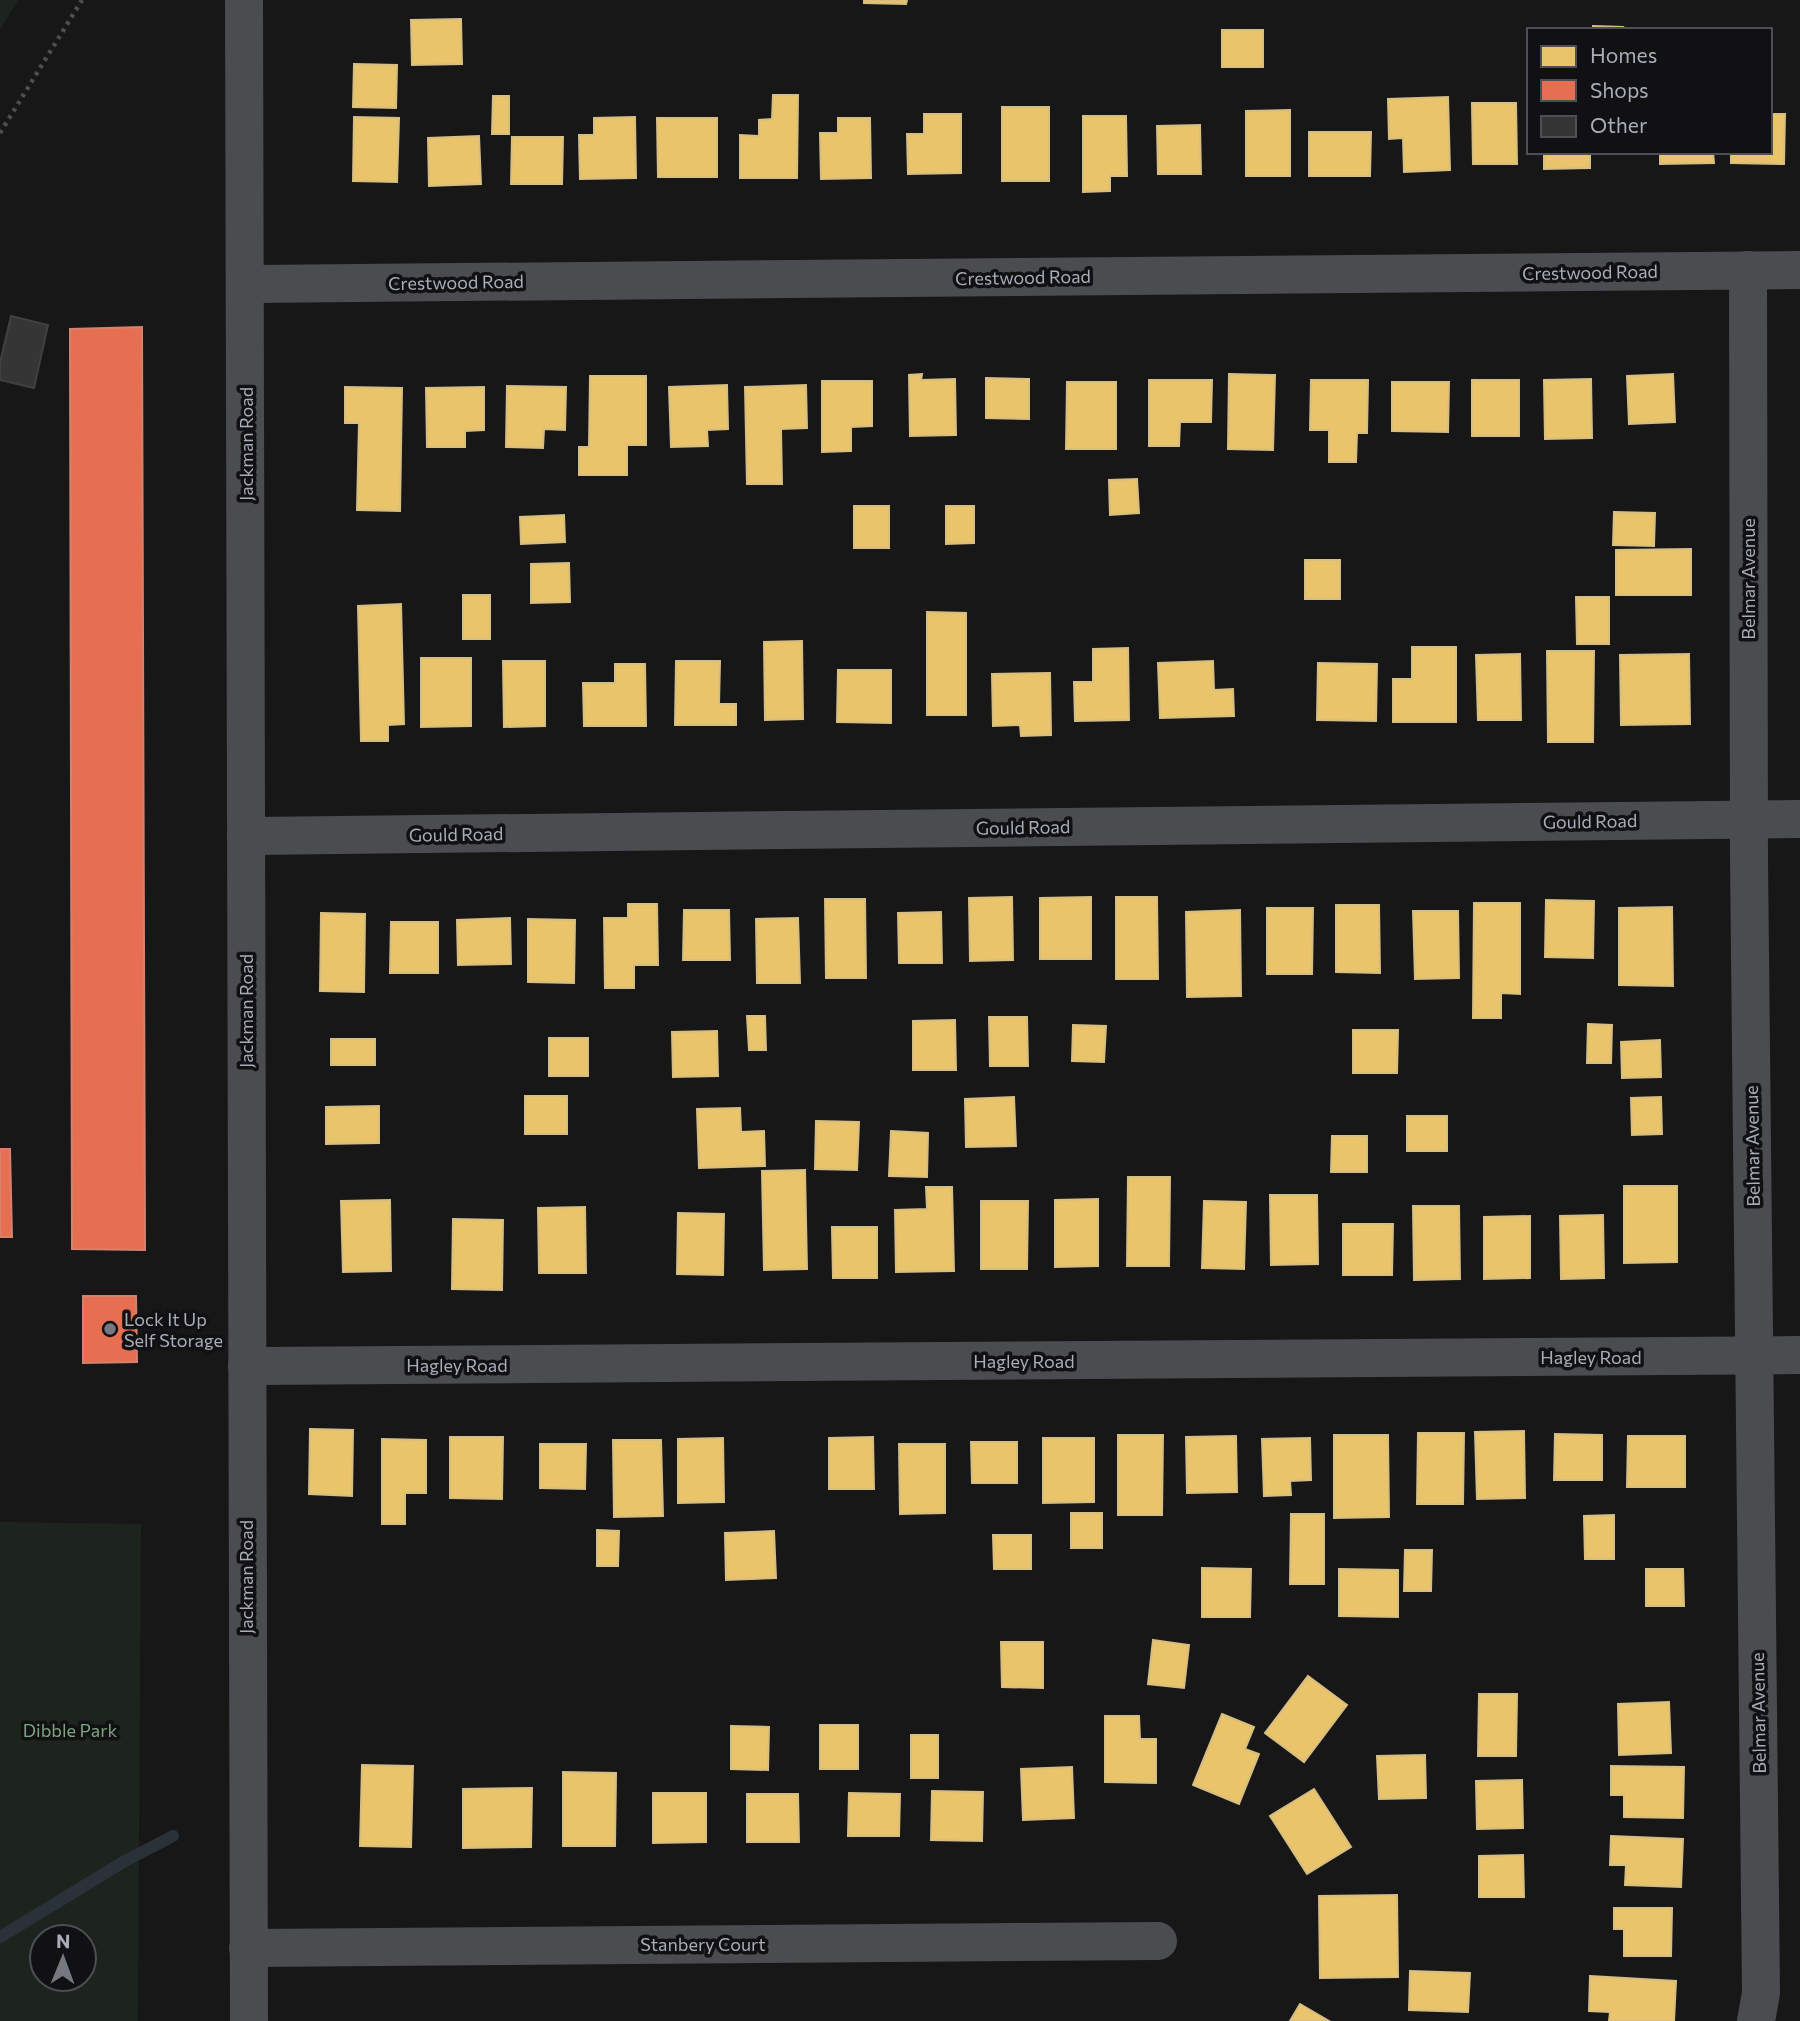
<svg xmlns="http://www.w3.org/2000/svg" width="1800" height="2021" viewBox="0 0 1800 2021" font-family="Commissioner,sans-serif">
	<rect width="100%" height="100%" fill="#171717"/>
	<g fill="#1d241e" fill-rule="evenodd">
		<path d="M0,0h18l-18,30z"/>
		<path d="M0,1522l141,2 -3,497h-138zM42,1937h42v42h-42z"/>
	</g>
	<g fill="#e9c46a" stroke="#d6bd81" stroke-width="2">
		<path d="M864,0h43l-1,4 -42,-1z"/>
		<path d="M461,19l1,45 -50,1 -1,-45z"/>
		<path d="M1593,26l30,1 -1,3h-29z"/>
		<rect x="1222" y="30" width="41" height="37"/>
		<path d="M354,64l43,1 -1,43 -43,-1z"/>
		<path d="M773,95h25l-1,83h-57v-43l19,1v-16l13,-1z"/>
		<path d="M493,96h16v38h-17z"/>
		<path d="M1448,97l2,73 -46,2 -1,-34 -14,1 -1,-40z"/>
		<path d="M1472,103h44l1,61h-44z"/>
		<rect x="1002" y="107" width="47" height="74"/>
		<path d="M1290,110v66h-44v-65z"/>
		<path d="M924,114h37v59l-53,1 -1,-40h17z"/>
		<path d="M1770,114h15l-1,50 -53,-1v-11h39z"/>
		<path d="M1083,116h43l1,60h-17v15l-27,1z"/>
		<path d="M354,117l45,1 -2,64 -44,-1z"/>
		<path d="M635,117l1,61 -56,1 -1,-44h15v-17z"/>
		<path d="M657,118h60v59h-59z"/>
		<path d="M838,118h32l1,60 -50,1 -1,-46h18z"/>
		<path d="M1200,125l1,49h-43l-1,-48z"/>
		<path d="M1309,132h62l-1,44h-61z"/>
		<path d="M479,136l2,48 -52,2 -1,-48z"/>
		<path d="M512,137h51l-1,47h-51z"/>
		<path d="M1544,152h46v16l-46,1z"/>
		<path d="M1660,152h53l1,11 -54,1z"/>
		<path d="M922,374l-1,6 34,-1 1,56 -46,1 -1,-61z"/>
		<path d="M1229,374l46,1 -2,75 -45,-1z"/>
		<path d="M1673,374l2,48 -46,2 -2,-48z"/>
		<path d="M590,376h56v69h-19v30h-48v-28h10z"/>
		<path d="M986,378l43,1v40l-43,-1z"/>
		<path d="M1591,379l1,59 -47,1 -1,-59z"/>
		<path d="M1149,380h63l-1,42h-31l-1,24h-30z"/>
		<path d="M1311,380h57l-1,53h-10l-1,29h-27v-32h-19z"/>
		<rect x="1472" y="380" width="47" height="56"/>
		<path d="M822,381h50v45l-21,1v24l-29,1z"/>
		<path d="M1067,382h49v67h-50z"/>
		<path d="M1392,382h57l-1,50 -56,-1z"/>
		<path d="M727,385l1,44 -21,1 1,16 -37,1 -2,-60z"/>
		<path d="M806,385l1,43 -26,1 1,55h-35l-2,-97z"/>
		<path d="M507,386l59,1 -1,43 -21,-1 -1,19 -37,-1z"/>
		<path d="M345,387l57,1 -2,123 -43,-1 2,-87h-14z"/>
		<path d="M484,387v43l-19,1v16h-38l-1,-59z"/>
		<path d="M1137,479l2,34 -29,2 -1,-35z"/>
		<rect x="854" y="506" width="35" height="42"/>
		<path d="M946,506h28v37l-28,1z"/>
		<path d="M1614,512l41,1 -1,33 -41,-1z"/>
		<path d="M564,515l1,27 -44,2 -1,-27z"/>
		<path d="M1691,549v46h-75v-45z"/>
		<rect x="1305" y="560" width="35" height="39"/>
		<path d="M569,563l1,39 -39,1v-39z"/>
		<rect x="463" y="595" width="27" height="44"/>
		<path d="M1576,597h33v47h-32z"/>
		<path d="M401,604l3,120 -16,1v16h-27l-3,-135z"/>
		<path d="M927,612l39,1v102h-39z"/>
		<path d="M802,641l1,78 -38,1 -1,-78z"/>
		<path d="M1412,647h44v75h-63v-43h19z"/>
		<path d="M1128,648l1,72 -54,1 -1,-39h19v-33z"/>
		<path d="M1547,651h47l-1,91h-45z"/>
		<path d="M1520,654l1,66h-43l-2,-65z"/>
		<path d="M1689,654l1,70 -69,1 -1,-70z"/>
		<path d="M421,658h50v68l-50,1z"/>
		<path d="M503,661h42v65l-41,1z"/>
		<path d="M676,661h44l-1,43h17v21h-61z"/>
		<path d="M1213,661l1,29 19,-1 1,27 -74,2 -2,-55z"/>
		<path d="M1318,663l59,1 -1,57 -59,-1z"/>
		<path d="M615,664h30l1,62h-62l-1,-43h32z"/>
		<path d="M838,670h53v53l-54,-1z"/>
		<path d="M1050,673l1,62 -30,1 -1,-11 -27,1 -1,-52z"/>
		<path d="M1012,897l1,63 -43,1 -1,-63z"/>
		<path d="M1091,897v62h-51v-61z"/>
		<path d="M1116,897h41l1,82h-42z"/>
		<path d="M825,899h40l1,79h-40z"/>
		<path d="M1546,900l48,1 -1,57 -48,-1z"/>
		<path d="M1474,903h46v91l-19,-1v25h-28z"/>
		<path d="M628,904h29l1,61h-24v23h-29l-1,-70h24z"/>
		<path d="M1336,905h43l1,68 -44,-1z"/>
		<path d="M1672,907l1,79 -54,-1v-77z"/>
		<path d="M1267,908h46l-1,66h-45z"/>
		<path d="M684,910h45l1,50h-47z"/>
		<path d="M1240,910l1,86 -54,1 -1,-85z"/>
		<path d="M1413,911h45l1,67 -44,1z"/>
		<path d="M941,912l1,51h-43l-1,-50z"/>
		<path d="M321,913l44,1 -1,78 -44,-1z"/>
		<path d="M510,918l1,46 -53,1 -1,-45z"/>
		<path d="M798,918l2,65h-43l-1,-64z"/>
		<path d="M528,919l47,1 -1,63 -46,-1z"/>
		<path d="M391,922h47v51h-48z"/>
		<path d="M747,1016h18l1,34h-17z"/>
		<path d="M989,1017h38l1,49h-38z"/>
		<path d="M955,1020l1,50h-43v-49z"/>
		<path d="M1588,1024l24,1 -1,38h-24z"/>
		<path d="M1073,1025l33,1 -2,36 -32,-1z"/>
		<path d="M1353,1030h45l-1,43h-44z"/>
		<path d="M717,1031l1,45 -45,1 -1,-45z"/>
		<rect x="549" y="1038" width="39" height="38"/>
		<rect x="331" y="1039" width="44" height="26"/>
		<path d="M1660,1040l1,37 -39,1 -1,-36z"/>
		<rect x="525" y="1096" width="42" height="38"/>
		<path d="M1014,1097l2,49 -50,1 -1,-48z"/>
		<path d="M1661,1097l1,37 -30,1 -1,-37z"/>
		<path d="M379,1106v37l-53,1v-37z"/>
		<path d="M740,1108l1,24 23,-1 1,35 -66,2 -2,-59z"/>
		<rect x="1407" y="1116" width="40" height="35"/>
		<path d="M816,1121l43,1 -2,48 -42,-1z"/>
		<path d="M891,1131l37,2 -1,44 -38,-1z"/>
		<path d="M1332,1136h35v36h-36z"/>
		<path d="M805,1170l2,99 -43,1 -2,-99z"/>
		<path d="M1128,1177h42l-1,89h-42z"/>
		<path d="M1624,1186h53v76l-53,1z"/>
		<path d="M926,1187h26l2,84 -58,1 -1,-62 32,-1z"/>
		<path d="M1270,1195h47l1,69 -47,1z"/>
		<path d="M1098,1199v67l-43,1v-67z"/>
		<path d="M390,1200l1,71 -48,1 -2,-71z"/>
		<path d="M981,1201h47l-1,68h-46z"/>
		<path d="M1204,1201l42,1 -2,67 -42,-1z"/>
		<path d="M1413,1206h46l1,73 -46,1z"/>
		<path d="M585,1207l1,66h-47l-1,-65z"/>
		<path d="M678,1213l46,1 -1,61 -46,-1z"/>
		<path d="M1603,1215l1,63 -43,1 -1,-63z"/>
		<path d="M1530,1216v62l-46,1v-62z"/>
		<path d="M453,1219l50,1 -1,70 -50,-1z"/>
		<path d="M1343,1224h50l-1,51h-49z"/>
		<path d="M832,1227h45v51h-44z"/>
		<path d="M310,1429l43,1 -1,66 -43,-2z"/>
		<path d="M1524,1431l1,67 -48,1 -2,-67z"/>
		<path d="M1418,1433h46l-1,71h-46z"/>
		<path d="M1555,1434l47,1v45h-48z"/>
		<path d="M1118,1435h45l-1,80h-44z"/>
		<path d="M1334,1435h54l1,82 -55,1z"/>
		<path d="M1236,1436l1,56 -50,1 -1,-56z"/>
		<path d="M1628,1436h57v51h-58z"/>
		<path d="M450,1437h53l-1,62 -52,-1z"/>
		<path d="M873,1437l1,52h-45v-51z"/>
		<path d="M723,1438l1,64 -46,1v-64z"/>
		<path d="M1043,1438h51v64l-51,1z"/>
		<path d="M1310,1438l1,42 -21,1 1,14 -27,1 -2,-57z"/>
		<path d="M382,1439l44,1v53h-21v31h-23z"/>
		<path d="M613,1440h48l2,76 -49,1z"/>
		<path d="M971,1442h46v41h-45z"/>
		<path d="M540,1444h46l-1,45 -45,-1z"/>
		<path d="M899,1444h46v69l-45,1z"/>
		<rect x="1071" y="1513" width="31" height="35"/>
		<path d="M1291,1514h33v70h-34z"/>
		<path d="M1614,1515v44h-29l-1,-43z"/>
		<path d="M597,1530l22,1 -1,35h-21z"/>
		<path d="M774,1531l2,47 -50,2 -1,-47z"/>
		<path d="M993,1535h38v34h-37z"/>
		<path d="M1405,1550h27l-1,41h-27z"/>
		<path d="M1202,1568l49,1 -1,48h-48z"/>
		<path d="M1339,1569l59,1v47l-59,-1z"/>
		<path d="M1646,1569h37l1,37h-38z"/>
		<path d="M1153,1640l36,5 -5,43 -36,-4z"/>
		<path d="M1001,1642h42v46l-41,-1z"/>
		<path d="M1308,1676l39,29 -43,57 -39,-29z"/>
		<path d="M1479,1694h38l-1,62h-38z"/>
		<path d="M1669,1702l2,51 -52,2 -1,-51z"/>
		<path d="M1222,1714l32,13 -9,22 14,5 -20,50 -46,-19z"/>
		<path d="M1105,1716h34l1,23h16v44l-51,-1z"/>
		<rect x="820" y="1725" width="38" height="44"/>
		<path d="M731,1726l38,1 -1,43 -37,-1z"/>
		<rect x="911" y="1735" width="27" height="43"/>
		<path d="M1425,1755l1,43 -47,1 -2,-43z"/>
		<path d="M362,1765l51,1 -2,81 -51,-1z"/>
		<path d="M1611,1766l73,1 -1,51 -59,-1v-22h-13z"/>
		<path d="M1072,1767l2,51 -51,2 -2,-51z"/>
		<path d="M563,1772l53,1 -1,73h-52z"/>
		<path d="M1522,1780l1,48 -46,1 -1,-48z"/>
		<path d="M532,1788l-1,59 -68,1v-59z"/>
		<path d="M1314,1789l37,58 -44,27 -37,-58z"/>
		<path d="M932,1791l51,1 -1,49 -51,-1z"/>
		<path d="M653,1793h53v49l-53,1z"/>
		<path d="M849,1793l51,1 -1,42h-51z"/>
		<path d="M747,1794h51l1,48h-52z"/>
		<path d="M1611,1836l72,3 -2,48 -56,-2 1,-20h-16z"/>
		<path d="M1523,1855l1,42h-45v-41z"/>
		<path d="M1397,1895l1,82 -78,1 -1,-82z"/>
		<path d="M1614,1908h58l-1,48h-47v-27h-10z"/>
		<path d="M1410,1971l60,2 -2,39 -59,-2z"/>
		<path d="M1590,1976l86,5 -2,40h-65l1,-9 -21,-1z"/>
		<path d="M1300,2004l29,17h-39z"/>
	</g>
	<g fill="#e76f51" stroke="#d48270" stroke-width="2">
		<path d="M142,327l3,923 -73,-1 -2,-920z"/>
		<path d="M0,1149h10l2,88h-12z"/>
		<path d="M83,1296h53l1,66 -54,1z"/>
	</g>
	<g fill="none" stroke-linecap="round" stroke-linejoin="round">
		<path stroke="#2a3239" stroke-width="12" d="M0,1937l125,-76 48,-25"/>
	</g>
	<path fill="#353536" stroke="#3f4043" stroke-width="2" d="M11,316l37,9 -14,63 -34,-8v-17z"/>
	<g fill="none" stroke-linecap="round" stroke-linejoin="round">
		<path stroke="#4d4e52" stroke-width="4.5" stroke-dasharray="3.5 5" stroke-linecap="butt" d="M0,133l82,-133"/>
		<g stroke="#4b4c50" stroke-width="38">
			<path d="M244,0l5,2021"/>
			<path d="M1748,270l1,590 12,1133 -5,28"/>
			<path d="M246,284l1554,-14"/>
			<path d="M246,836l1554,-17"/>
			<path d="M247,1366l1553,-11"/>
			<path d="M248,1948l910,-7"/>
		</g>
	</g>
	<circle fill="#757880" stroke="#111113" stroke-width="2.5" cx="110" cy="1329" r="7"/>
	<g text-anchor="middle" dominant-baseline="central" stroke-width="7" stroke-linejoin="round" paint-order="stroke">
		<g font-size="18" fill="#a8adb8" stroke="#111113">
			<text transform="translate(1590 272) rotate(-1)">Crestwood Road</text>
			<text transform="translate(1023 277) rotate(-1)">Crestwood Road</text>
			<text transform="translate(456 282) rotate(-1)">Crestwood Road</text>
			<text transform="translate(246 444) rotate(-90)">Jackman Road</text>
			<text transform="translate(1748 579) rotate(-90)">Belmar Avenue</text>
			<text transform="translate(1590 821) rotate(-1)">Gould Road</text>
			<text transform="translate(1023 827) rotate(-1)">Gould Road</text>
			<text transform="translate(456 834) rotate(-1)">Gould Road</text>
			<text transform="translate(246 1011) rotate(-90)">Jackman Road</text>
			<text transform="translate(1752 1146) rotate(-91)">Belmar Avenue</text>
			<text x="1591" y="1357">Hagley Road</text>
			<text x="1024" y="1361">Hagley Road</text>
			<text x="457" y="1365">Hagley Road</text>
			<text transform="translate(246 1577) rotate(-90)">Jackman Road</text>
			<text transform="translate(1758 1713) rotate(-91)">Belmar Avenue</text>
			<text x="703" y="1944">Stanbery Court</text>
		</g>
		<g font-size="18" fill="#a8adb8" stroke="#111113" text-anchor="start">
			<text x="124" y="1319">Lock It Up<tspan x="124" dy="21">Self Storage</tspan></text>
		</g>
		<g font-size="18" fill="#7fa381" stroke="#111113">
			<text x="70" y="1730">Dibble Park</text>
		</g>
	</g>
	<rect x="1527" y="28" width="245" height="126" fill="#111113" stroke="#4d4f55" stroke-width="2"/>
	<rect x="1541" y="46" width="35" height="21" fill="#e9c46a" stroke="#4d4f55" stroke-width="2"/>
	<text x="1590" y="63" font-size="21" fill="#a8adb8">Homes</text>
	<rect x="1541" y="80" width="35" height="21" fill="#e76f51" stroke="#4d4f55" stroke-width="2"/>
	<text x="1590" y="98" font-size="21" fill="#a8adb8">Shops</text>
	<rect x="1541" y="116" width="35" height="21" fill="#353536" stroke="#4d4f55" stroke-width="2"/>
	<text x="1590" y="133" font-size="21" fill="#a8adb8">Other</text>
	<g transform="translate(63 1958) rotate(1)"><circle r="33" fill="#111113" stroke="#4d4f55" stroke-width="2"/>
	<path d="M0-5L12 26L0 18L-12 26Z" fill="#757880"/>
	<text y="-10" font-size="19" font-weight="bold" text-anchor="middle" fill="#a8adb8">N</text>
	</g>
</svg>
